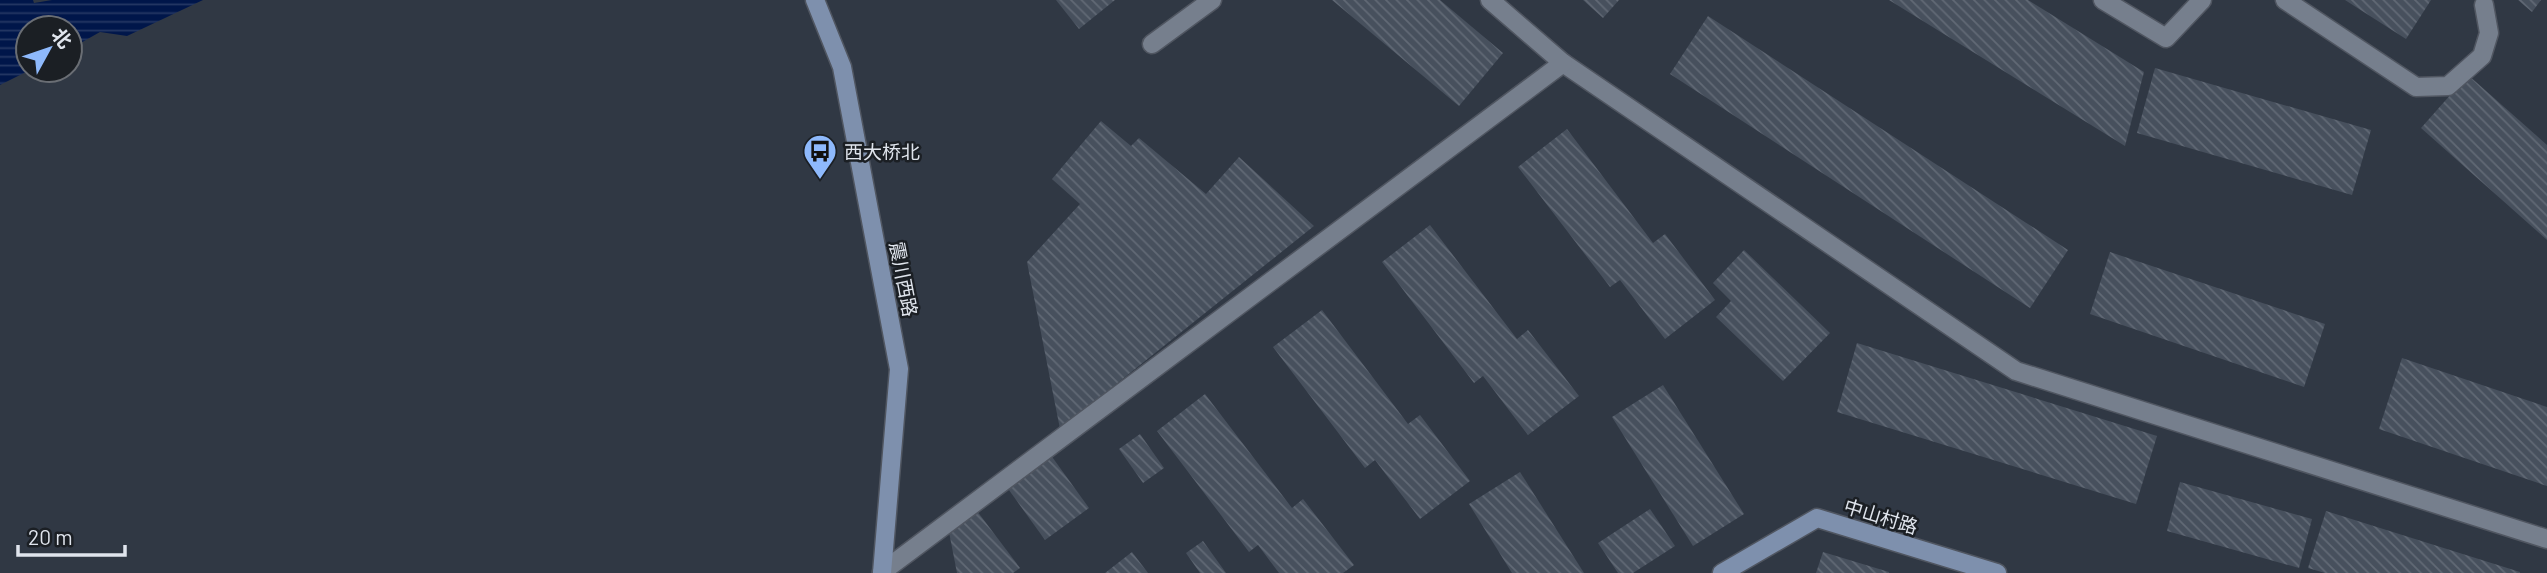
<svg xmlns="http://www.w3.org/2000/svg" width="2547" height="573" viewBox="0 0 2547 573" font-family="Barlow,'Noto Sans SC',sans-serif">
	<defs>
		<pattern id="water-rules" width="6" height="5" patternUnits="userSpaceOnUse" patternTransform="scale(1.75)"><rect width="6" height="5" fill="#00164a"/><path d="M0 2.5h6" fill="none" stroke="#253864"/></pattern>
		<pattern id="building-back-hatch" width="6" height="6" patternUnits="userSpaceOnUse" patternTransform="scale(1.75)"><rect width="6" height="6" fill="#47505d"/><path d="M-1 5l2 2M0 0l6 6M5-1l2 2" fill="none" stroke="#616975"/></pattern>
	</defs>
	<rect width="100%" height="100%" fill="#303844"/>
	<path fill="url(#water-rules)" d="M0,0h33l1,3 18,-3h151l-76,36 -27,-4 -30,17v-21h-42v42h2l-30,15z"/>
	<g fill="url(#building-back-hatch)">
		<path d="M1056,0h59l-36,29z"/>
		<path d="M1332,0h108l63,53 -44,53z"/>
		<path d="M1583,0h36l-16,18z"/>
		<path d="M1889,0h139l116,72 -19,74z"/>
		<path d="M2345,0h86l-25,39z"/>
		<path d="M2518,0h23l-9,12z"/>
		<path d="M1708,16l360,234 -38,58 -360,-234z"/>
		<path d="M2155,68l216,62 -19,65 -215,-62z"/>
		<path d="M2468,75l79,70v95l-126,-112z"/>
		<path d="M1101,121l30,25 8,-8 67,56 33,-37 75,69 -254,203 -33,-167 53,-58 -28,-25z"/>
		<path d="M1567,129l86,114 12,-9 50,66 -50,39 -45,-59 -10,7 -92,-120z"/>
		<path d="M1430,225l87,114 11,-9 51,66 -51,39 -45,-59 -9,7 -92,-121z"/>
		<path d="M1744,250l86,83 -47,48 -67,-64 15,-16 -18,-18z"/>
		<path d="M2110,252l215,72 -21,63 -214,-73z"/>
		<path d="M1322,310l86,114 12,-9 50,66 -50,38 -45,-59 -10,8 -92,-121z"/>
		<path d="M1857,343l300,93 -21,68 -299,-92z"/>
		<path d="M2402,358l145,49v79l-168,-57z"/>
		<path d="M1663,385l81,129 -51,32 -81,-129z"/>
		<path d="M1205,394l87,114 11,-9 51,66 -11,8h-64l-21,-28 -9,7 -92,-121z"/>
		<path d="M1140,434l24,34 -21,15 -24,-34z"/>
		<path d="M1050,454l39,54 -44,32 -39,-54z"/>
		<path d="M1520,472l64,101h-72l-43,-69z"/>
		<path d="M2180,482l132,37 -13,49 -132,-37z"/>
		<path d="M1650,509l25,37 -42,27h-15l-20,-30z"/>
		<path d="M977,511l43,57 -7,5h-56l-8,-41z"/>
		<path d="M2326,511l194,61v1h-195l-17,-5z"/>
		<path d="M1203,541l23,32h-26l-14,-20z"/>
		<path d="M1132,552l16,21h-43z"/>
		<path d="M1823,552l66,20v1h-73z"/>
	</g>
	<g fill="none" stroke-linecap="round" stroke-linejoin="round">
		<defs>
			<g id="street">
				<path d="M2103,0l63,38 36,-38"/>
				<path d="M2285,0l131,87 32,-1 34,-30 7,-23 -5,-28"/>
				<path d="M1152,44l60,-44"/>
				<path d="M1563,63l453,308 531,168"/>
				<path d="M882,572l681,-509 -73,-63"/>
			</g>
			<g id="secondary">
				<path d="M815,0l27,67 57,302 -17,204"/>
				<path d="M1722,573l95,-55 180,55"/>
			</g>
		</defs>
		<use href="#street" stroke="#505661" stroke-width="21"/>
		<use href="#secondary" stroke="#505661" stroke-width="21"/>
		<use href="#street" stroke="#767f8d" stroke-width="18"/>
		<use href="#secondary" stroke="#7e90ad" stroke-width="18"/>
	</g>
	<defs>
		<symbol id="bus-pin" viewBox="-11 -11 22 30"><path d="M0 17L-7.5 6A9.5 9.5 0 1 1 7.5 6Z" fill="#8eb9fc" stroke="#1b1f24"/><path d="M-5-6H5V4H4V6H2V4H-2V6H-4V4H-5ZM-3.5-4V0h7V-4ZM-3.5 1.2v1.5H-2V1.2ZM2 1.2v1.5H3.5V1.2Z" fill="#111"/></symbol>
	</defs>
	<g fill-rule="evenodd">
		<use href="#bus-pin" x="801" y="132" width="38" height="52"/>
	</g>
	<g text-anchor="middle" dominant-baseline="central" stroke-width="5" stroke-linejoin="round" paint-order="stroke">
		<g font-size="19" fill="#e0e5ed" stroke="#1b1f24" text-anchor="start">
			<text x="844" y="151">西大桥北</text>
		</g>
		<g font-size="19" fill="#e0e5ed" stroke="#1b1f24">
			<text transform="translate(904 279) rotate(79)">震川西路</text>
			<text transform="translate(1881 516) rotate(17)">中山村路</text>
		</g>
	</g>
	<g transform="translate(49 49) rotate(50)"><circle r="33" fill="#1b1f24" stroke="#6a6e74" stroke-width="2"/>
	<path d="M0-5L12 26L0 18L-12 26Z" fill="#8eb9fc"/>
	<text y="-10" font-size="19" font-weight="bold" text-anchor="middle" fill="#e0e5ed">北</text>
	</g>
	<path d="M18 545v10h107v-10" fill="none" stroke="#e0e5ed" stroke-width="3.5"/>
	<text x="28" y="545" font-size="21" fill="#e0e5ed" stroke="#1b1f24" stroke-width="5" paint-order="stroke">20 m</text>
</svg>
